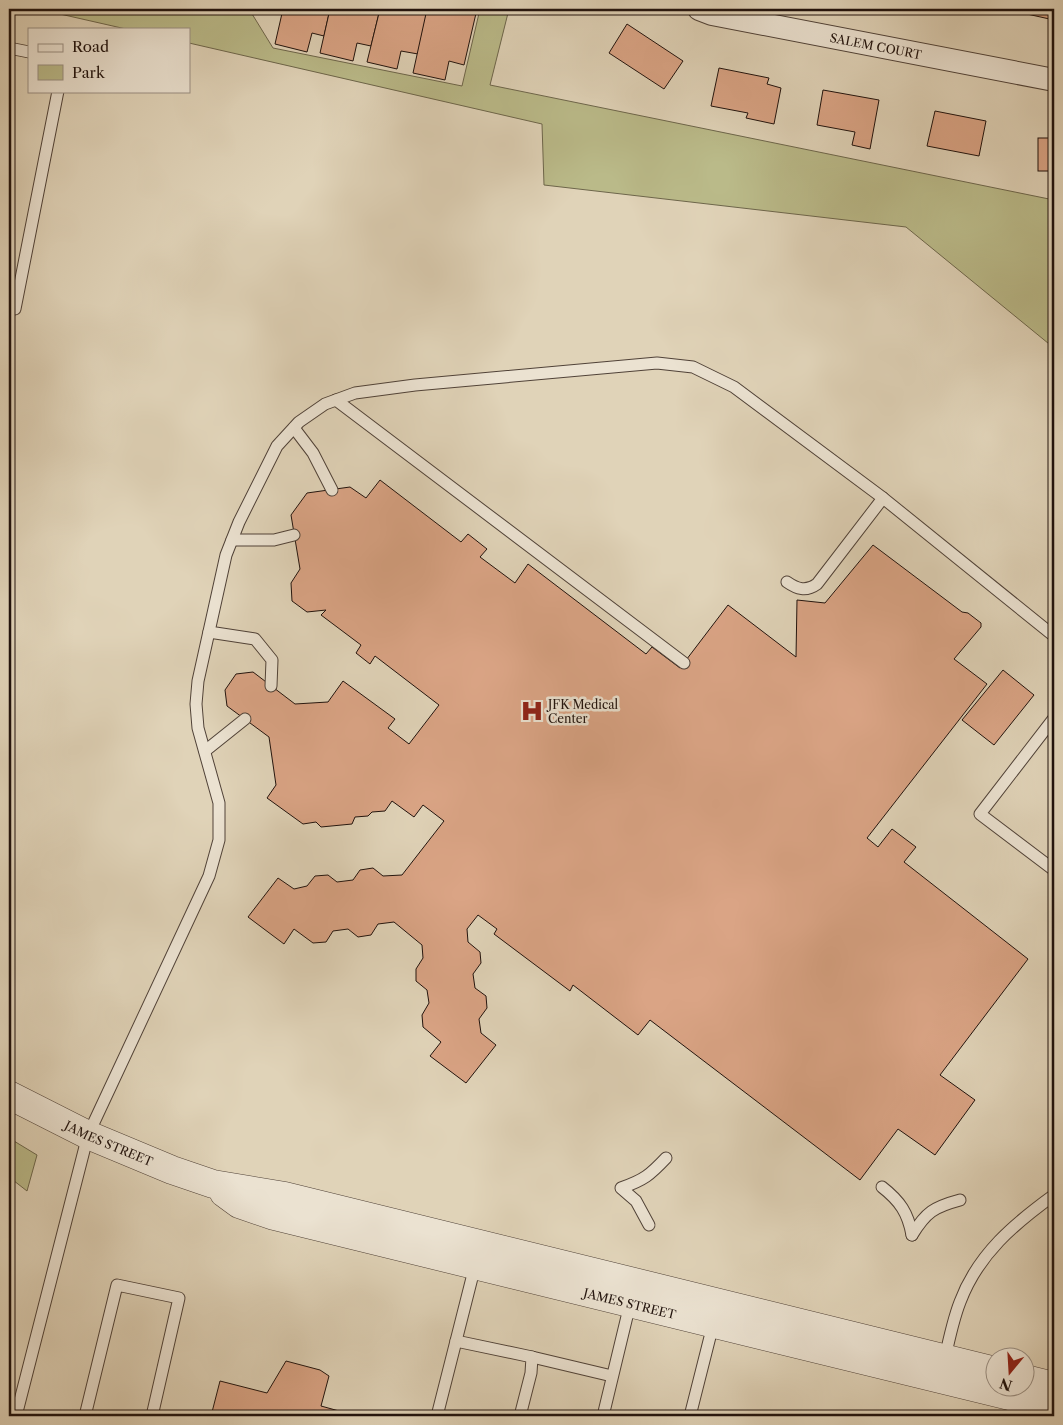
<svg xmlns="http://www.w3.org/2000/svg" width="1063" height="1425" viewBox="0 0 1063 1425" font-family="'Libre Caslon Text',serif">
	<rect width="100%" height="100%" fill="#e0d3b8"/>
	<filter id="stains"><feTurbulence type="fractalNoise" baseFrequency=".004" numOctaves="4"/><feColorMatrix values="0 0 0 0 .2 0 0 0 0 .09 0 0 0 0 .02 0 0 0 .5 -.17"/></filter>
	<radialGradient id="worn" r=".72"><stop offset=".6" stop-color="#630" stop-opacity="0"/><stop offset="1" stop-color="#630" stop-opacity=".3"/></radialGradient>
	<g fill="#baba89" stroke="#6d664b">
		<path d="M38,9h211l24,39 189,38 18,-77h29l-19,76 564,115v148l-148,-121 -362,-42 -2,-61 -353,-81v-14h-63z"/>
		<path d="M9,1138l28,17 -10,36 -18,-14z"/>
	</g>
	<g fill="#daa485" stroke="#20120d">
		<path d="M283,9h47l-6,27 -12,-3 -5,19 -32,-8z"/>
		<path d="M330,9h50l-9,37 -14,-3 -4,18 -33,-8z"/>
		<path d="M380,9h48l-10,45 -17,-3 -4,18 -30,-7z"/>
		<path d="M427,9l7,2v-2h43l-13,56 -15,-4 -4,19 -32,-7z"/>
		<path d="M977,9h19l-1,4z"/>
		<path d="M1028,9h26v11l-27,-6z"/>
		<path d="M627,24l56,37 -19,28 -55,-36z"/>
		<path d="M719,68l50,10 -2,6 14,4 -7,36 -28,-6 2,-5 -37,-7z"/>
		<path d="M823,90l56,10 -9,49 -18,-4 3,-13 -38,-7z"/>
		<path d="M935,111l51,10 -7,35 -52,-10z"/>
		<rect x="1038" y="138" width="16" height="33"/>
		<path d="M380,480l81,62 7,-8 19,15 -7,8 35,26 13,-19 118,90 6,-7 28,21 48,-63 68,52 1,-57 28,3 48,-58 89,67 6,1 13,10v4l-27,32 33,25 -120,154 11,9 14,-18 24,18 -12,15 124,97 -88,116 35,25 -40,55 -37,-26 -38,51 -210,-160 -12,15 -65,-50 -3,6 -76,-57 3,-5 -19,-14 -11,14 1,13 12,10 1,11 -8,11 2,14 11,8 1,12 -8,11 2,14 15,12 -30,38 -36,-27 11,-14 -18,-15 -1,-12 7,-12 -2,-13 -11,-9v-12l7,-11 -1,-13 -28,-23 -16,2 -7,11 -13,2 -10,-8 -15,2 -7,11 -13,1 -19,-14 -10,15 -36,-27 30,-39 16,11 13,-3 8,-10 13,-1 9,7 16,-2 7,-10 13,-2 10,8 19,-1 42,-54 -21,-16 -9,12 -22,-16 -7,10 -13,1 -4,4 -13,1 -3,7 -31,3 -5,-5 -13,2 -36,-26 9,-13 -7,-48 -42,-31 -2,-16 11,-16 17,-2 42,32 33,-2 15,-21 52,38 -7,9 21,16 30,-39 -64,-49 -5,8 -14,-11 5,-8 -40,-30 5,-5 -19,2 -15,-11 -1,-18 9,-14 -9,-54 16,-22 43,-6 16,11z"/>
		<path d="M1003,670l31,25 -40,50 -32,-25z"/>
		<path d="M286,1361l34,9 9,6 -8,30 36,10h-146l9,-35 47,12z"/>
	</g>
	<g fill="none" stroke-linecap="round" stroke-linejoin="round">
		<defs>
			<g id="service">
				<path d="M9,48l20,4"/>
				<path d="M9,308l6,1 43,-218"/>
				<path d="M336,400l348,263"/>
				<path d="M294,428l19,25 19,37"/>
				<path d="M232,540h42l20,-5"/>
				<path d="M787,582c10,7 19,10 30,2l66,-86"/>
				<path d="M209,632l46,7 17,21 -1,26"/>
				<path d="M1054,718l-74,96 74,56"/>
				<path d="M205,751l40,-32"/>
				<path d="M882,1187c18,14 26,26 30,48"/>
				<path d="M649,1225l-13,-24 -15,-13c23,-8 29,-13 45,-30"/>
				<path d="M912,1235c14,-23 22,-28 48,-35"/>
				<path d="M456,1341l76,16 -1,16 -11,43"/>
				<path d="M532,1357l80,19"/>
				<path d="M945,1358c4,-19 8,-38 15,-56 18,-48 54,-78 94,-107"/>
				<path d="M16,1416l72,-281 121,-259 10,-36v-37l-21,-75 -2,-24 2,-23 28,-126 13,-33 38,-76 22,-24 26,-18 30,-11 60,-8 242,-22 36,4 41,20 149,111 171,138"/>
				<path d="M85,1416l32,-131 62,13 -27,118"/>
				<path d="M437,1416l38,-150"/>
				<path d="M603,1416l27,-112"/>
				<path d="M690,1416l23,-91"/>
			</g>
			<g id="minor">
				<path id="s1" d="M699,9l13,5 342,66"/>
			</g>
			<g id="tertiary">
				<path id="s2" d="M9,1095l79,40 84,35 41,14 72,12 711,175"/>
				<path id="s3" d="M224,1193l15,11 35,12 780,191"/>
				<path d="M1026,1379l28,7"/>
			</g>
		</defs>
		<use href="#service" stroke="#504238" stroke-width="13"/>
		<use href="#minor" stroke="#504238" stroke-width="24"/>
		<use href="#tertiary" stroke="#504238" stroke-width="29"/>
		<use href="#service" stroke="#ebe2d1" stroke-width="11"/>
		<use href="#minor" stroke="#ebe2d1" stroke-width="22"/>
		<use href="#tertiary" stroke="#ebe2d1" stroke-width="28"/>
	</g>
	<defs>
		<symbol id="hospital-bare" viewBox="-9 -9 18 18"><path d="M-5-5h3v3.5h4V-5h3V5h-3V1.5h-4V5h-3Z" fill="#8f2418" stroke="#ebe2d1" stroke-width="2.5" paint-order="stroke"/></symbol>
	</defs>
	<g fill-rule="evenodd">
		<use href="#hospital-bare" x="516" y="695" width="32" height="32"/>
	</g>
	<g text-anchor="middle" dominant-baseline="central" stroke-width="5" stroke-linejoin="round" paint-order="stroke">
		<g font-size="12" fill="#20120d" stroke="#ebe2d1">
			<text stroke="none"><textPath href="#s1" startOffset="181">SALEM COURT</textPath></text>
			<text stroke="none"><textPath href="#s2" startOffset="111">JAMES STREET</textPath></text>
			<text stroke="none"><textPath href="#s3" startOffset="422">JAMES STREET</textPath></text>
		</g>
		<g font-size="12" fill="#20120d" stroke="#ebe2d1" text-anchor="start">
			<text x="548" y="704">JFK Medical<tspan x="548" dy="14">Center</tspan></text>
		</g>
	</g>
	<rect width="1063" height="1425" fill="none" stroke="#e0d3b8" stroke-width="30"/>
	<rect x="10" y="10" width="1043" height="1405" fill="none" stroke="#20120d" stroke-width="2.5"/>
	<rect x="15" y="15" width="1033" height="1395" fill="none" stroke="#20120d"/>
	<rect x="28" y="28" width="162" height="65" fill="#ebe2d1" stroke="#9a8f83"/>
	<rect x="38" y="44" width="25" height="8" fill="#ebe2d1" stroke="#9a8f83"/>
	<text x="72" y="52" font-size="15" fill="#20120d">Road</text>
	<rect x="38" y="65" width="25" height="15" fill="#baba89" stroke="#9a8f83"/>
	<text x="72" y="78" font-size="15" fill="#20120d">Park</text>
	<g transform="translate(1010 1372) rotate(198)"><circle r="24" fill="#ebe2d1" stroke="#9a8f83"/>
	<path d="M0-4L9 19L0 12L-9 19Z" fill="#8f2418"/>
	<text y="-8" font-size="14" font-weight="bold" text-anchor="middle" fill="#20120d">N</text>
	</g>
	<rect width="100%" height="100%" filter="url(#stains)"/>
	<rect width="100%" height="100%" fill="url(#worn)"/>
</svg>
